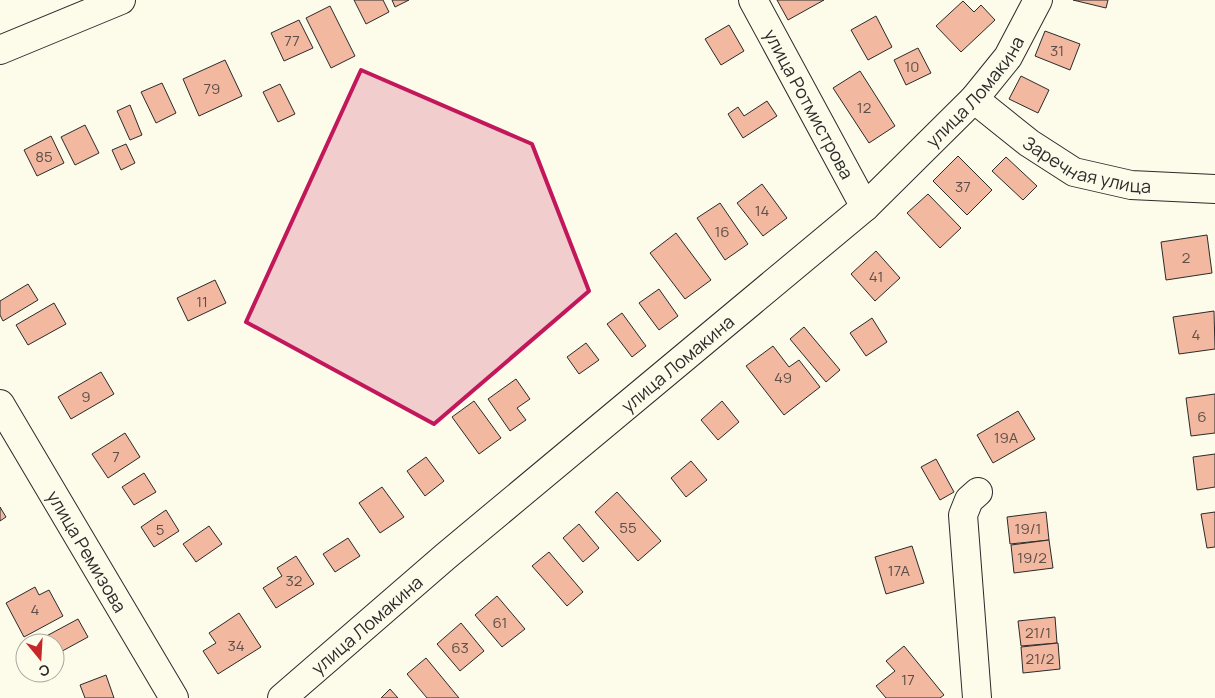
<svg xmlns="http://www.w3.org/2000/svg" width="1215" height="698" viewBox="0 0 1215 698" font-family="Manrope,sans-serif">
	<rect width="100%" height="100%" fill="#fdfbea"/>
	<g fill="#f2b8a0" stroke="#2b2b2b">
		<path d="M354,0h29l6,12 -23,12z"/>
		<path d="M392,0h17l-14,7z"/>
		<path d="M777,0h47l-36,20z"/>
		<path d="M1073,0h35l-2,8z"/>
		<path d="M963,1l11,11 7,-7 14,15 -34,32 -25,-26z"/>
		<path d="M330,6l25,50 -24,12 -25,-50z"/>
		<path d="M876,16l16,31 -24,13 -17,-30z"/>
		<path d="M299,20l14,28 -29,13 -13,-28z"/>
		<path d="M729,25l15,26 -23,14 -16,-26z"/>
		<path d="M1045,31l35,13 -10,26 -35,-14z"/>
		<path d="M918,48l13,25 -25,12 -12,-25z"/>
		<path d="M225,60l17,36 -43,20 -16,-37z"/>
		<path d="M860,71l35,55 -26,17 -36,-55z"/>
		<path d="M1021,76l28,14 -11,23 -29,-14z"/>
		<path d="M162,83l14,30 -20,10 -15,-31z"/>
		<path d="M280,84l15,30 -17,8 -15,-30z"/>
		<path d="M767,101l10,15 -34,22 -15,-24 10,-7 6,9z"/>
		<path d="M130,105l12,30 -12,5 -13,-29z"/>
		<path d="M85,125l14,28 -24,12 -14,-28z"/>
		<path d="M51,136l13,27 -27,13 -13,-26z"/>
		<path d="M126,144l9,19 -14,7 -9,-20z"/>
		<path d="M958,156l34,34 -25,25 -34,-34z"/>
		<path d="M1006,157l31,29 -14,14 -31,-29z"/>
		<path d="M762,184l25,34 -24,18 -26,-33z"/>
		<path d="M928,194l33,34 -21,20 -33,-35z"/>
		<path d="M720,203l28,41 -23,16 -28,-42z"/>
		<path d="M676,233l35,47 -26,19 -35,-46z"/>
		<path d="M1207,235l5,38 -46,7 -5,-38z"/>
		<path d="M876,251l24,27 -25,23 -24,-27z"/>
		<path d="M215,280l11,23 -38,18 -11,-23z"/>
		<path d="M28,284l10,16 -35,21 -3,-6v-14z"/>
		<path d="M659,289l19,27 -19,14 -20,-27z"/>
		<path d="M54,303l12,21 -38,21 -12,-20z"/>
		<path d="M1214,311l1,38 -36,5 -6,-37z"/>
		<path d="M622,313l24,33 -14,11 -25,-33z"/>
		<path d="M872,318l15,24 -21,14 -16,-23z"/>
		<path d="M804,327l36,43 -14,12 -36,-43z"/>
		<path d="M586,343l13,17 -20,14 -12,-17z"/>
		<path d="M773,346l16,21 10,-7 21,27 -36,28 -38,-49z"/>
		<path d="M101,372l13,22 -43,25 -13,-22z"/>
		<path d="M516,379l14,20 -13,9 9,12 -16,11 -22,-32z"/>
		<path d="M1215,394v39l-24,3 -5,-38z"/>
		<path d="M474,401l27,37 -22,16 -27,-37z"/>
		<path d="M722,401l17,21 -21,18 -17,-20z"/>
		<path d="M1018,411l17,28 -42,24 -16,-28z"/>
		<path d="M125,433l15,24 -32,21 -16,-24z"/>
		<path d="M1215,454v33l-18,3 -4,-33z"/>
		<path d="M426,457l18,24 -19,15 -18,-25z"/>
		<path d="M936,459l18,33 -14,8 -19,-33z"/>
		<path d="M691,461l16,19 -21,17 -15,-19z"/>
		<path d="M144,473l12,19 -22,13 -12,-18z"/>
		<path d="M382,487l22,30 -24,16 -21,-30z"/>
		<path d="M617,492l44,49 -23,20 -43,-49z"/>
		<path d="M0,507l6,10 -6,4z"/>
		<path d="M166,510l13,21 -25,16 -13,-20z"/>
		<path d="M1046,512l3,28 -39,4 -3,-27z"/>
		<path d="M1215,512v35l-8,1 -6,-34z"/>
		<path d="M579,524l20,24 -16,14 -20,-24z"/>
		<path d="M209,526l13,18 -26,18 -13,-18z"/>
		<path d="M348,538l12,18 -25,16 -12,-18z"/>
		<path d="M1049,540l4,28 -39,5 -3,-28z"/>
		<path d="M912,546l12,37 -38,11 -11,-37z"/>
		<path d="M549,552l34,40 -16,14 -35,-40z"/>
		<path d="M296,556l18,28 -38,24 -13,-20 19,-12 -5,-8z"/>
		<path d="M35,587l4,8 10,-5 14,26 -39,21 -18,-34z"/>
		<path d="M497,596l28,33 -23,18 -27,-32z"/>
		<path d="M239,613l22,34 -43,27 -15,-23 13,-8 -7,-10z"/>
		<path d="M1055,617l2,26 -36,3 -3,-25z"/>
		<path d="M78,619l10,18 -33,18v-12h-14l-2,-3z"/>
		<path d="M461,623l23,28 -24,20 -23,-27z"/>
		<path d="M1058,643l2,26 -37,4 -2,-26z"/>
		<path d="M904,646l40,49 -4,3h-54l-10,-12 19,-15 -9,-10z"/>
		<path d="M426,658l33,40h-32l-20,-24z"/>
		<path d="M106,675l8,23h-29l-5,-13z"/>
		<path d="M390,689l8,9h-17z"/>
	</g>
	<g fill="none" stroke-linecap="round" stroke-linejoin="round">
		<defs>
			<g id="minor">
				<path id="s1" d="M753,0l112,207"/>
				<path d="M0,50l121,-50"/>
				<path id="s2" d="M974,99l55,44 45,29 57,13 84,4"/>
				<path id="s3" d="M0,404l174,294"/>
				<path id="s4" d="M282,698l164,-142 419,-349 109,-108 34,-42 30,-57"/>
				<path d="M977,698l-14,-183 6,-15 9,-8"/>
			</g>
		</defs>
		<use href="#minor" stroke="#2b2b2b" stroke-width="30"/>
		<use href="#minor" stroke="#fdfbea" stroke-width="28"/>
	</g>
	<path fill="#c2185b" fill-opacity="0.2" stroke="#c2185b" stroke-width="4" stroke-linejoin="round" d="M361,70l171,74 57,147 -155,133 -188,-102z"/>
	<g text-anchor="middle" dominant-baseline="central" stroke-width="4" stroke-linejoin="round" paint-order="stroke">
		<g font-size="15" fill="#5d4e48">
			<text x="292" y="40">77</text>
			<text x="1057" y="50">31</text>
			<text x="912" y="66">10</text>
			<text x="212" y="88">79</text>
			<text x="864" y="107">12</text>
			<text x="44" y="156">85</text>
			<text x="963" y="186">37</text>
			<text x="762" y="210">14</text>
			<text x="722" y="231">16</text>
			<text x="1186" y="257">2</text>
			<text x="876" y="276">41</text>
			<text x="202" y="301">11</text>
			<text x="1196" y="334">4</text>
			<text x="783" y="377">49</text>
			<text x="86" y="396">9</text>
			<text x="1202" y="416">6</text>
			<text x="1006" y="437">19А</text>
			<text x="116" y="456">7</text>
			<text x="628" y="527">55</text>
			<text x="1028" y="528">19/1</text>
			<text x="160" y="529">5</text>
			<text x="1032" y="557">19/2</text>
			<text x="899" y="570">17А</text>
			<text x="294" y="580">32</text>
			<text x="35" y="609">4</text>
			<text x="500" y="622">61</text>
			<text x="1038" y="632">21/1</text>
			<text x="236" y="645">34</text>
			<text x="460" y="647">63</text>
			<text x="1040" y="658">21/2</text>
			<text x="908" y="679">17</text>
		</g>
		<g font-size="18" fill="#2b2b2b" stroke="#fdfbea">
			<text stroke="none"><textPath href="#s4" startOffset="922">улица Ломакина</textPath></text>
			<text stroke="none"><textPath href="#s1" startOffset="118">улица Ротмистрова</textPath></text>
			<text stroke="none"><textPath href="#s2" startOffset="134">Заречная улица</textPath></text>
			<text stroke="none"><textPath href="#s4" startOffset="518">улица Ломакина</textPath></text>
			<text stroke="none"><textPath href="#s3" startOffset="171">улица Ремизова</textPath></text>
			<text stroke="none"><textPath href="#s4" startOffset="112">улица Ломакина</textPath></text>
		</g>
	</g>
	<g transform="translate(40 658) rotate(162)"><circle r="24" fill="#fdfbea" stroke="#a9a89e"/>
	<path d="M0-4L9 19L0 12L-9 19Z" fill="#c62828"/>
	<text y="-8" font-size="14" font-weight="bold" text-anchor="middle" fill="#2b2b2b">С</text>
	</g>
</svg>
